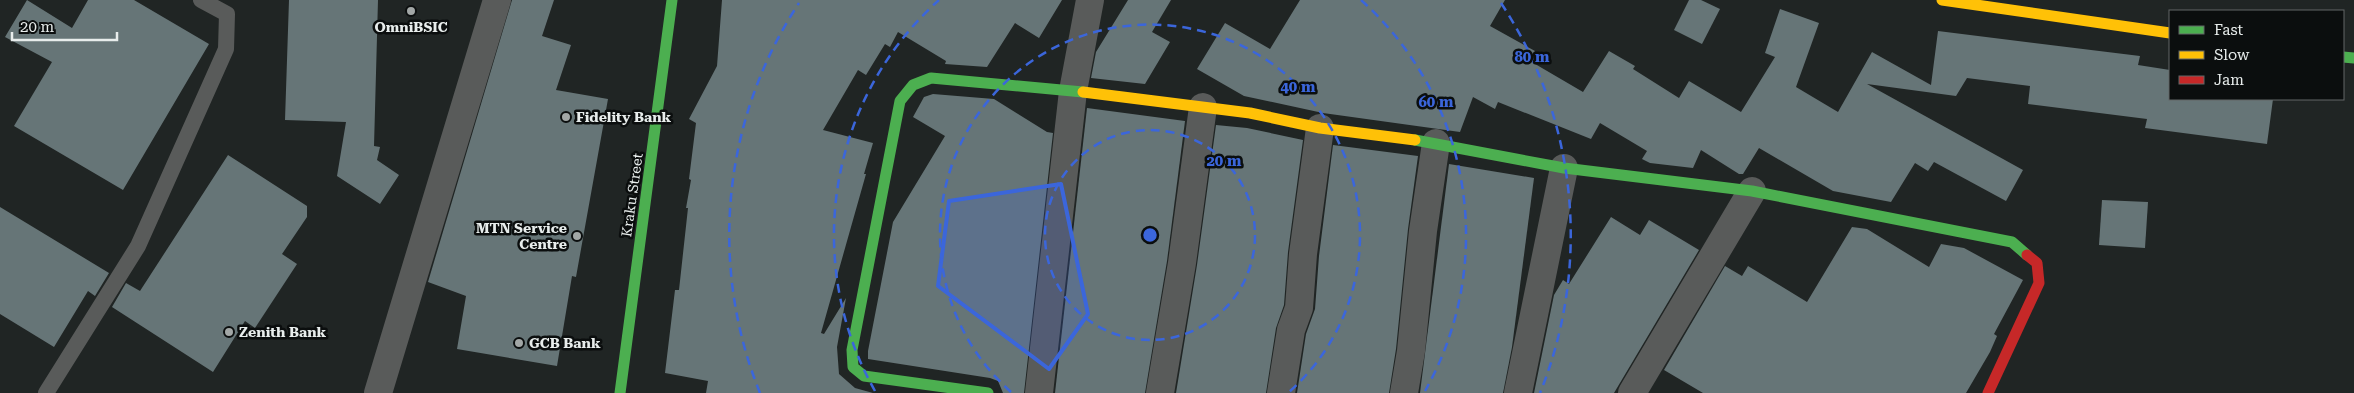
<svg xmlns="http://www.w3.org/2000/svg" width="2354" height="393" viewBox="0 0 2354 393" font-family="'Roboto Serif',serif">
	<rect width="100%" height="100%" fill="#202524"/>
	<g fill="#667577">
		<path d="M27,0l45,28 16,-28h46l75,44 -86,146 -109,-64 38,-64 -47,-25z"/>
		<path d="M289,0h89l-4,146 6,1 -3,13 22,15 -19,29 -43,-28 9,-54 -61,-2z"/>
		<path d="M512,0h42l-12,36 29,9 -15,45 52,9 -32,178 -4,-1 -15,90 -100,-17 9,-53 -38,-14z"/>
		<path d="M722,0h340l-23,38 -24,-15 -28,44 -42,-3 1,-3 -48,-29 -8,15 -5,-3 -19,31 -8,-5 -35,60 50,13 -9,31h2l-45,159 3,1 22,-36 -9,49 2,27 16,14 18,5h-167l2,-12 -43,-8 10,-83h4l9,-82h-2l5,-28 -2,-1 7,-56 -7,-4 28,-53z"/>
		<path d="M1128,0h43l-19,32 18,10 -25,42 -54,-6 5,-26z"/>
		<path d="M1300,0h205l-15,26 45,25 -5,10 53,31 26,-41 26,15 -2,3 46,29 10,-17 52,31 34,-55 -10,-4 15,-44 39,14 -23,64 42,25 34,-60 59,33 7,-54 202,25 -2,9 32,5v29h103l-6,45 -122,-16 2,-9 -119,-15 2,-18 -63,-8 -11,18 -89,-12 156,86 -17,31 -72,-39 -6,9 -13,-8 -24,39 -58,-11 -74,-43 -16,26h-4l-38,-24 -8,18 -43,-5 -8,-4 5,-8 -47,-28 -9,16 -93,-37 -3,7 -22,-12 -13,35 -137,-19 -79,-17 -47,-27 28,-46 45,26z"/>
		<path d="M1689,0h12l19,9 -18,35 -28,-14z"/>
		<path d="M933,94l61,5 53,33 6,1 -29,260h-21l-5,-12 -8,-3 -122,-19v-8l25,-129 52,-86 -32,-19 11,-20z"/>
		<path d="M1087,108l98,13 -18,140 -22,132h-90z"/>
		<path d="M1216,125l31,3 56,12 -15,112 -4,53 -8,23 -10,65h-90l21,-128z"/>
		<path d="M1333,145l85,11 -10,73 -12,120 -7,44h-92l9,-59 9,-25 4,-53z"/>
		<path d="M228,155l79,51v11l-25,37 15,10 -42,64 -10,-7 -32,51 -101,-65 14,-24 14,8z"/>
		<path d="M1449,164l85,14 -22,169 -9,46h-83z"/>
		<path d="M2102,200l46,2 -3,46 -46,-3z"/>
		<path d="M0,207l109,66 -14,23 -7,-5 -34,56 -54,-33z"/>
		<path d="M1611,217l29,18 9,-15 50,30 -85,143h-80l20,-98 9,-15 6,4z"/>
		<path d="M1852,227l15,2 62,38 12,-23 23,4 59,32 -29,54 3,2 -7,16 -24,41h-263l-39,-23 61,-104 17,10 6,-10 59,36z"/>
	</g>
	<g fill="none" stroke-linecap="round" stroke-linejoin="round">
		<path stroke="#595b5a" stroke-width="16" d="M46,393l92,-147 88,-197 1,-35 -26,-14"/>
		<g stroke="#595b5a" stroke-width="28">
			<path d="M378,393l119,-393"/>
			<path d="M1039,393l34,-302 17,-91"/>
			<path d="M1160,393l22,-130 21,-156"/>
			<path d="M1281,393l10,-63 8,-22 4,-54 17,-126"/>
			<path d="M1404,393l7,-42 12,-120 13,-88"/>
			<path d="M1518,393l46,-225"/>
			<path d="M1632,393l120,-202"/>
		</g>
		<g stroke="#4caf50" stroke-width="11">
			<path d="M2343,57l11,1"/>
			<path d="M1415,140l149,28 188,23 260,51 15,13"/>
			<path d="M620,393l52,-393"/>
			<path d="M988,393l-124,-17 -11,-9 -1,-17 48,-249 13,-16 18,-7 152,14"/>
		</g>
		<g stroke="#ffc107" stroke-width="11">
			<path d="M1942,0l228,33"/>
			<path d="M1083,92l167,21 70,15 95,12"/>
		</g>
		<path stroke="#c62828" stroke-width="11" d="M1988,393l51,-110 -2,-20 -10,-8"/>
	</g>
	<path fill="#3b66db" fill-opacity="0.2" stroke="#3b66db" stroke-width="4" stroke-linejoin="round" d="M1061,184l27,130 -39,55 -111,-83 11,-85z"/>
	<g fill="none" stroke="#3b66db" stroke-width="2.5" stroke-dasharray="9 6">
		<circle cx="1150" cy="235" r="105"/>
		<path d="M1011 392A210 210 0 1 1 1289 392"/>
		<path d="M875 391A316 316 0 0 1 939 0M1361 0A316 316 0 0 1 1425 391"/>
		<path d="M760 393A421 421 0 0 1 799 3M1501 3A421 421 0 0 1 1540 393"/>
	</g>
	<g fill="#a2a7a6" stroke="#0b0e0e" stroke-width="2">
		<circle cx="411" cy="11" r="5"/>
		<circle cx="566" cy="117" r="5"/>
		<circle cx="577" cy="236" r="5"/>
		<circle cx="229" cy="332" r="5"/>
		<circle cx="519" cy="343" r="5"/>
	</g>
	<g text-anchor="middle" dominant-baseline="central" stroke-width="5" stroke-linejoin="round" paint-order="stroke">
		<g font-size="14" font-weight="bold" fill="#e8edec" stroke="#0b0e0e" text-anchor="start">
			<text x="411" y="27" text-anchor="middle">OmniBSIC</text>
			<text x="576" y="117">Fidelity Bank</text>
			<text x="567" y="228" text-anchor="end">MTN Service<tspan x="567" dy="16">Centre</tspan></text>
			<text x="239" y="332">Zenith Bank</text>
			<text x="529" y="343">GCB Bank</text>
		</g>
		<g font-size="14" fill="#e8edec" stroke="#0b0e0e">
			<text transform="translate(632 195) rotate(-82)">Kraku Street</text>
		</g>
	</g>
	<circle cx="1150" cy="235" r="8" fill="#3b66db" stroke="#0b0e0e" stroke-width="2.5"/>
	<g font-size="15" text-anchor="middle" font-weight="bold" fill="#3b66db" stroke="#0b0e0e" stroke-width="5" stroke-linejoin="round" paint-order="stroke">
		<text x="1532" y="62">80 m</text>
		<text x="1298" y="92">40 m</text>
		<text x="1436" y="107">60 m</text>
		<text x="1224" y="166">20 m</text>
	</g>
	<rect x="2169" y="10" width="175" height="90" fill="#0b0e0e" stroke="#636767"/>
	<rect x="2179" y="26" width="25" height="8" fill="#4caf50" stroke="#636767"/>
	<text x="2214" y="35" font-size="15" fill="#e8edec">Fast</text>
	<rect x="2179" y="51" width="25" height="8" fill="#ffc107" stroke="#636767"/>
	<text x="2214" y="60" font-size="15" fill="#e8edec">Slow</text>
	<rect x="2179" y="76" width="25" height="8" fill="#c62828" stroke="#636767"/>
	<text x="2214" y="85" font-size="15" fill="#e8edec">Jam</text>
	<path d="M12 32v8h105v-8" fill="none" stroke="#e8edec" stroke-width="2.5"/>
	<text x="20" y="32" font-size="15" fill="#e8edec" stroke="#0b0e0e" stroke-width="4" paint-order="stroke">20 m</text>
</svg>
